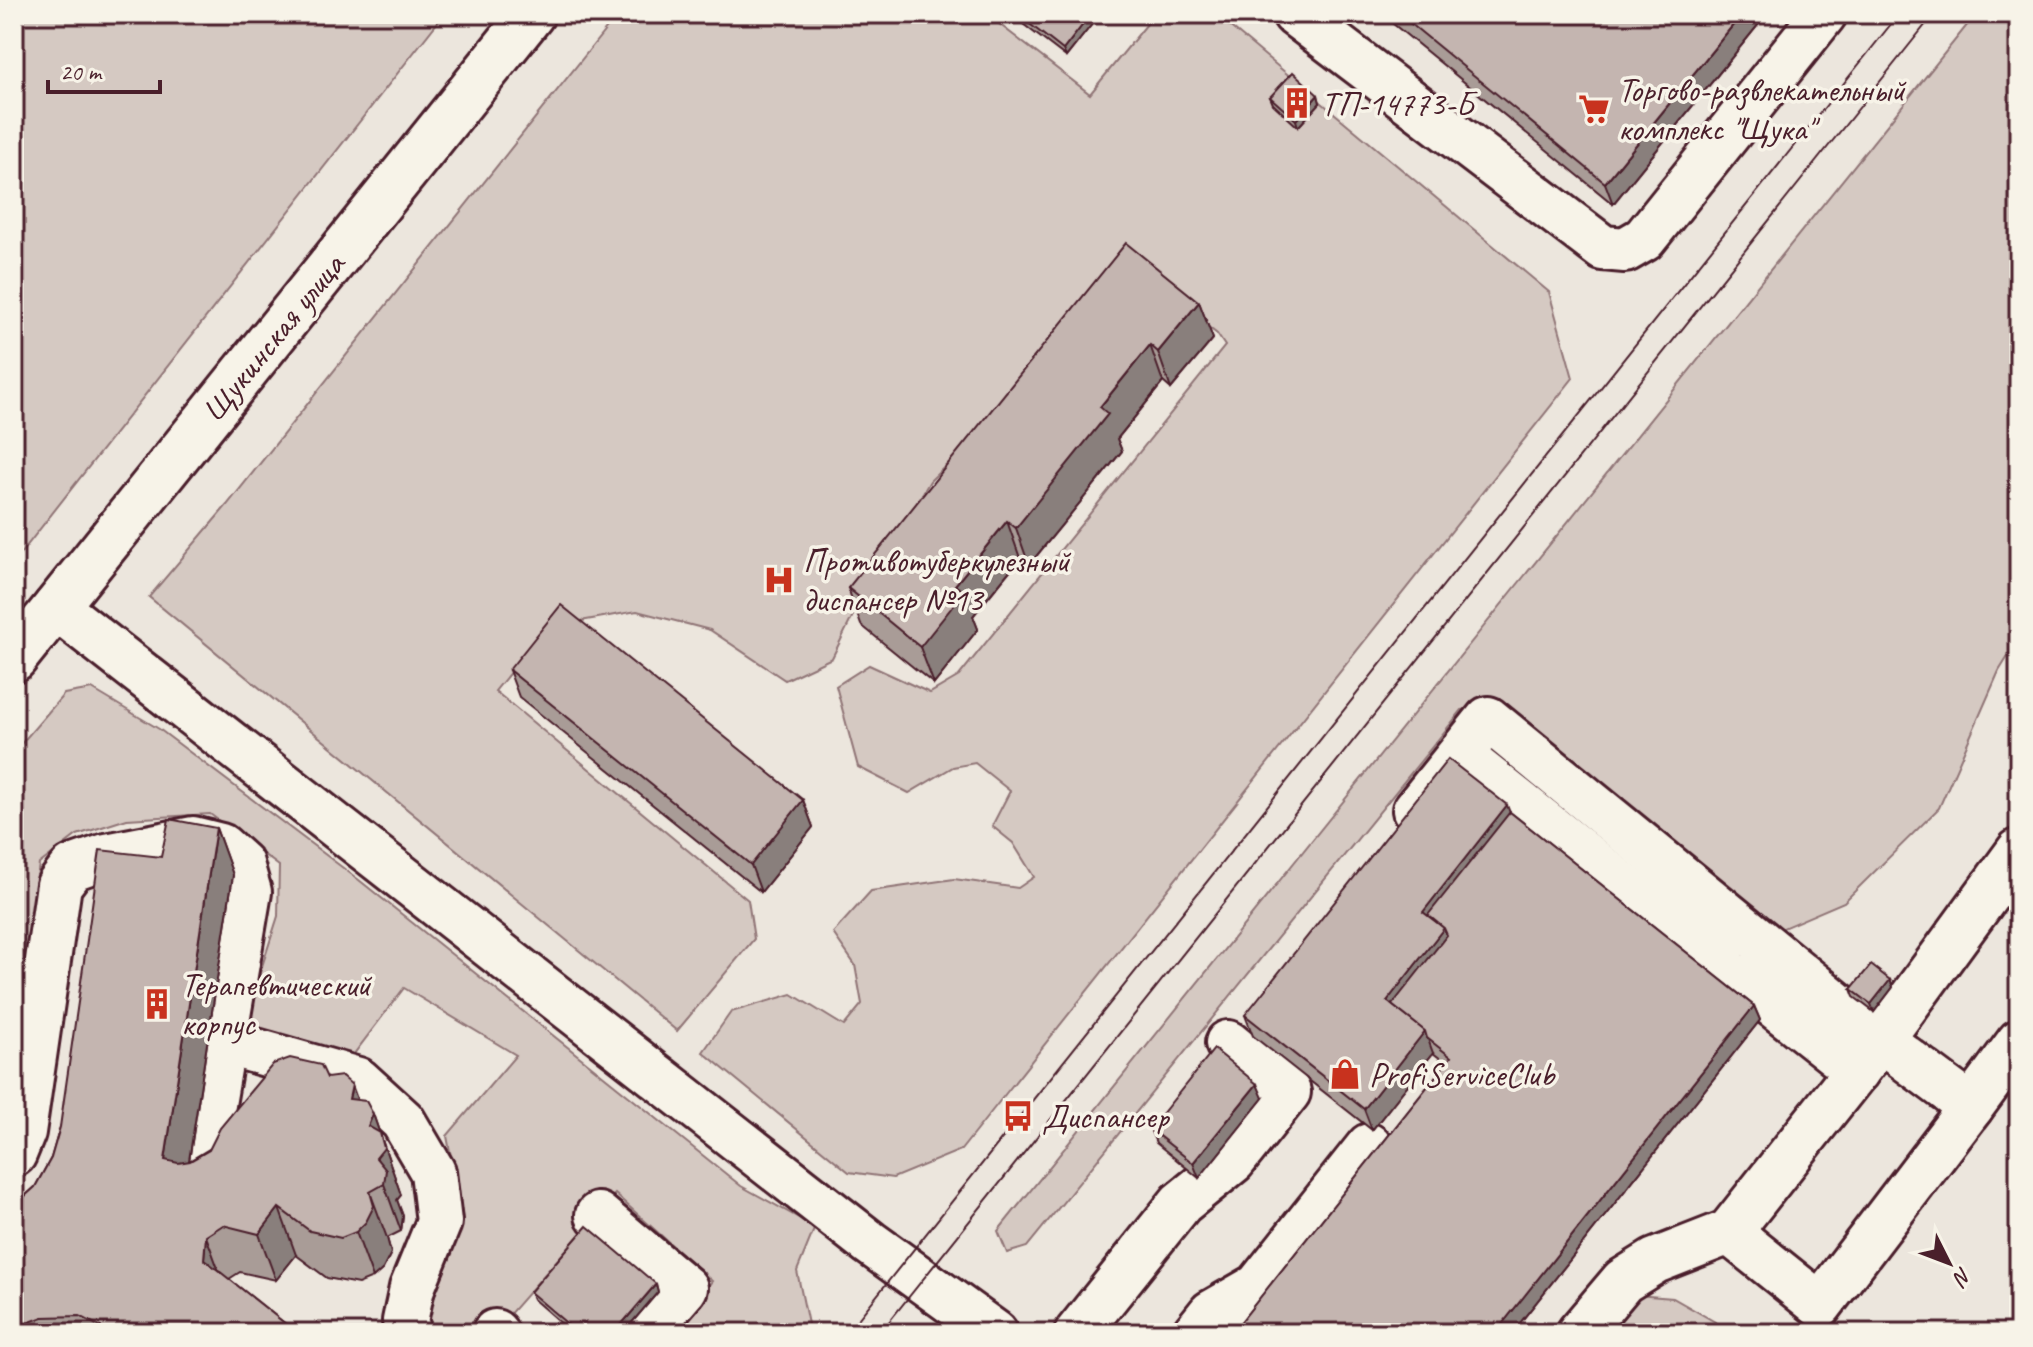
<svg xmlns="http://www.w3.org/2000/svg" width="2033" height="1347" viewBox="0 0 2033 1347" font-family="Caveat,sans-serif">
	<rect width="100%" height="100%" fill="#ece6dd"/>
	<filter id="ink" filterUnits="userSpaceOnUse"><feTurbulence type="fractalNoise" baseFrequency=".0125" numOctaves="2"/><feDisplacementMap in="SourceGraphic" scale="16" xChannelSelector="R" yChannelSelector="G"/><feConvolveMatrix kernelMatrix="1 2 1 2 8 2 1 2 1" color-interpolation-filters="sRGB"/></filter>
	<g filter="url(#ink)">
		<g fill="#d5c9c2" stroke="#907476" stroke-width="2">
			<path d="M14,14h430l-430,548z"/>
			<path d="M618,14h368l104,80 65,-80h60l334,278 24,86 -612,772 -68,28 -44,-6 -146,-120 28,-40 61,-18 52,32 18,-22 -7,-39 -22,-32 38,-42 83,-12 64,9 16,-11 -21,-34 -21,-17 18,-35 -35,-28 -22,4 -44,26 -51,-26 -22,-81 33,-21 61,28 29,-17 266,-330 -8,-12 -89,-72 -90,115 -108,104 -63,106 -35,71 -47,22 -75,-50 -73,-19 -90,16 -52,64 253,209 6,39 -77,92 -528,-434 78,-92z"/>
			<path d="M1976,14h43v625l-20,32 -60,137 -95,94 -75,32 -285,-226 -22,2 -435,537 -20,6 -9,-22z"/>
			<path d="M92,689l67,40 200,151 382,306 74,41 -18,44 12,58 -4,4h-135l42,-52 -97,-87 -122,139h-74l44,-114 -16,-83 69,-81 -112,-67 -57,75 -105,-34 36,-113 1,-50 -69,-52 -83,5 -50,16 -38,29 -25,174v-286l50,-58z"/>
			<path d="M1636,1295l37,3 58,33 18,-5 8,7h-152z"/>
		</g>
		<g fill="none" stroke-linecap="round" stroke-linejoin="round">
			<defs>
				<g id="minor">
					<path d="M1295,14l308,234 22,2 19,-11 180,-225"/>
					<path d="M56,607l814,636 125,90"/>
					<path d="M1460,755l263,210"/>
					<path d="M1415,810l73,-91 393,321 90,67 -151,198 -91,-73"/>
					<path d="M1738,977l119,94"/>
					<path d="M224,1042l134,38 45,41 30,51 6,50 -27,66 -7,33 4,12"/>
					<path d="M1971,1107l48,-65"/>
					<path d="M14,1154l9,-22 36,-247 13,-17 34,-12 87,-17 28,7 20,18 8,28 -49,289"/>
					<path d="M598,1215l87,73 -39,45"/>
					<path d="M495,1332l1,1"/>
					<path d="M1077,1333l104,-130 52,-42 55,-69 -60,-49"/>
					<path d="M1195,1333l16,-20 47,-27 111,-140"/>
					<path d="M1579,1333l44,-52 32,-20 74,-29 152,-192 138,-189"/>
				</g>
				<path id="major" d="M14,659l518,-645"/>
			</defs>
			<use href="#minor" stroke="#4a1f2b" stroke-width="50"/>
			<use href="#major" stroke="#4a1f2b" stroke-width="50"/>
			<use href="#minor" stroke="#f7f3e8" stroke-width="44"/>
			<use href="#major" stroke="#f7f3e8" stroke-width="44"/>
			<g stroke="#4a1f2b" stroke-width="2">
				<path d="M847,1333l1052,-1319"/>
				<path d="M880,1333l1054,-1319"/>
			</g>
			<path stroke="#4a1f2b" stroke-width="6" d="M2011,1333l8,-11"/>
		</g>
		<g fill="#a99c97" stroke="#4a1f2b" stroke-width="2">
			<path d="M1010,14h90l-34,43z"/>
			<path d="M1381,14h386l-154,190z"/>
			<path d="M1318,95l2,8 -22,24 -25,-23 -3,-7z"/>
			<path d="M1199,302l14,37 -42,50 -8,-7 -46,57 5,12 -93,114 -9,-7 -47,58 5,13 -44,55 -73,-59 -13,-37z"/>
			<path d="M509,670l294,130 10,27 -52,65 -242,-195z"/>
			<path d="M1510,812l244,194 6,14 -248,313h-280l214,-270 -13,-10 -61,77 -119,-94 -8,-21z"/>
			<path d="M216,828l17,47 -44,286 138,-83 30,22 16,14 28,81 -4,5 6,16 -2,15 -14,7 4,15 -8,16 -10,9 -15,6 -31,-6 -31,-23 -20,25 -36,-8 -11,7 68,54h-283v-127l21,-19 16,-29 9,-31 101,-270z"/>
			<path d="M1890,980l3,7 -19,25 -20,-15 -3,-8z"/>
			<path d="M1263,1098l-64,80 -43,-35 -6,-14z"/>
			<path d="M656,1284l2,8 -35,41h-51l-39,-34 -3,-7z"/>
		</g>
		<g fill="#897f7b" stroke="#4a1f2b" stroke-width="2">
			<path d="M1091,14h9l-34,43 -3,-7z"/>
			<path d="M1742,14h25l-154,190 -8,-21z"/>
			<path d="M1318,95l2,8 -22,24 -2,-7z"/>
			<path d="M1199,302l14,37 -42,50 -13,-37z"/>
			<path d="M1150,345l13,37 -46,57 5,12 -93,114 -13,-37 84,-121z"/>
			<path d="M1007,521l13,37 -47,58 5,13 -44,55 -14,-37 35,-62z"/>
			<path d="M803,800l10,27 -52,65 -10,-27z"/>
			<path d="M1507,805l8,21 -79,100 -13,-14z"/>
			<path d="M216,828l17,47 -51,331 -17,-46z"/>
			<path d="M1444,928l8,21 -52,67 -13,-15z"/>
			<path d="M1890,980l3,7 -19,25 -3,-8z"/>
			<path d="M1754,1006l6,14 -248,313h-17z"/>
			<path d="M1425,1031l8,22 -61,77 -8,-21z"/>
			<path d="M1257,1084l6,14 -64,80 -6,-15z"/>
			<path d="M352,1085l17,47 -20,-33z"/>
			<path d="M373,1114l28,81 -4,5 6,16 -2,15 -17,-47 -16,-58z"/>
			<path d="M370,1192l17,46 4,15 -8,16 -10,9 -17,-46z"/>
			<path d="M279,1208l17,47 -20,25 -17,-46z"/>
			<path d="M206,1236l17,46 -19,-23z"/>
			<path d="M656,1284l2,8 -35,41h-9z"/>
		</g>
		<g fill="#c4b5b0" stroke="#4a1f2b" stroke-width="2">
			<path d="M1017,14h74l-28,36z"/>
			<path d="M1399,14h343l-137,169z"/>
			<path d="M1293,72l25,23 -22,25 -26,-23z"/>
			<path d="M1126,243l73,59 -41,50 -8,-7 -50,62 8,7 -92,114 -9,-7 -52,64 9,7 -44,55 -72,-59z"/>
			<path d="M561,605l242,195 -52,65 -242,-195z"/>
			<path d="M1448,759l59,46 -84,107 21,16 -57,73 38,30 -61,78 -119,-94z"/>
			<path d="M1510,812l244,194 -259,327h-263l219,-276 -24,-19 -2,-7 -33,-26 55,-70 -3,-7 -16,-13z"/>
			<path d="M169,819l47,9 -51,332 13,3 12,-2 19,-11 11,-22 53,-64 17,-6 31,7 6,13 15,-2 10,9 -3,14 17,2 7,13 -5,12 12,7 4,15 -8,10 10,12 -2,14 -14,8 4,14 -8,16 -10,10 -15,6 -31,-7 -31,-23 -20,26 -36,-9 -17,11 -2,23 93,74h-185l-32,-17 -37,1 -29,11v-122l21,-19 16,-29 9,-31 40,-277 61,7z"/>
			<path d="M1871,965l19,15 -19,24 -20,-15z"/>
			<path d="M1214,1049l43,35 -64,79 -43,-34z"/>
			<path d="M587,1226l69,58 -42,49h-36l-48,-41z"/>
		</g>
	</g>
	<defs>
		<symbol id="building-bare" viewBox="-9 -9 18 18"><path d="M-4-6H4V6H1V3H-1V6H-4ZM-2.5-4.3h1.7v1.8h-1.7ZM.8-4.3h1.7v1.8H.8ZM-2.5-1h1.7V.8h-1.7ZM.8-1h1.7V.8H.8Z" fill="#c8321e" stroke="#f7f3e8" stroke-width="2.5" paint-order="stroke"/></symbol>
		<symbol id="supermarket-bare" viewBox="-9 -9 18 18"><path d="M-6-5.5h2.5l.6 2H6L4.5 2H-2.5L-4.4-4H-6ZM-1.5 3.2a1.3 1.3 0 1 0 .1 0ZM3 3.2a1.3 1.3 0 1 0 .1 0Z" fill="#c8321e" stroke="#f7f3e8" stroke-width="2.5" paint-order="stroke"/></symbol>
		<symbol id="hospital-bare" viewBox="-9 -9 18 18"><path d="M-5-5h3v3.5h4V-5h3V5h-3V1.5h-4V5h-3Z" fill="#c8321e" stroke="#f7f3e8" stroke-width="2.5" paint-order="stroke"/></symbol>
		<symbol id="shop-bare" viewBox="-9 -9 18 18"><path d="M-5-2.5h2.3a2.7 3.5 0 0 1 5.4 0H5L5.5 6h-11ZM-1.5-2.5h3a1.5 2.3 0 0 0-3 0Z" fill="#c8321e" stroke="#f7f3e8" stroke-width="2.5" paint-order="stroke"/></symbol>
		<symbol id="bus-bare" viewBox="-9 -9 18 18"><path d="M-5-6H5V4H4V6H2V4H-2V6H-4V4H-5ZM-3.5-4V0h7V-4ZM-3.5 1.2v1.5H-2V1.2ZM2 1.2v1.5H3.5V1.2Z" fill="#c8321e" stroke="#f7f3e8" stroke-width="2.5" paint-order="stroke"/></symbol>
	</defs>
	<g fill-rule="evenodd">
		<use href="#building-bare" x="1275" y="81" width="44" height="44"/>
		<use href="#supermarket-bare" x="1572" y="87" width="44" height="44"/>
		<use href="#hospital-bare" x="757" y="558" width="44" height="44"/>
		<use href="#building-bare" x="135" y="982" width="44" height="44"/>
		<use href="#shop-bare" x="1323" y="1052" width="44" height="44"/>
		<use href="#bus-bare" x="996" y="1094" width="44" height="44"/>
	</g>
	<g text-anchor="middle" dominant-baseline="central" stroke-width="7" stroke-linejoin="round" paint-order="stroke">
		<g font-size="34" fill="#4a1f2b" stroke="#f7f3e8" text-anchor="start">
			<text x="1618" y="89">Торгово-развлекательный<tspan x="1618" dy="39">комплекс "Щука"</tspan></text>
			<text x="1321" y="103">ТП-14773-Б</text>
			<text x="803" y="560">Противотуберкулезный<tspan x="803" dy="39">диспансер №13</tspan></text>
			<text x="181" y="984">Терапевтический<tspan x="181" dy="39">корпус</tspan></text>
			<text x="1369" y="1074">ProfiServiceClub</text>
			<text x="1042" y="1116">Диспансер</text>
		</g>
		<g font-size="34" fill="#4a1f2b" stroke="#f7f3e8">
			<text transform="translate(273 337) rotate(-51)">Щукинская улица</text>
		</g>
	</g>
	<rect width="2033" height="1347" fill="none" stroke="#f7f3e8" stroke-width="48"/>
	<rect x="24" y="24" width="1985" height="1299" fill="none" stroke="#4a1f2b" stroke-width="3" filter="url(#ink)"/>
	<g transform="translate(1949 1263) rotate(132)" stroke="#f7f3e8" stroke-width="6" paint-order="stroke">
	<path d="M0-6L14 30L0 20L-14 30Z" fill="#4a1f2b"/>
	<text y="-12" font-size="22" font-weight="bold" text-anchor="middle" fill="#4a1f2b">N</text>
	</g>
	<path d="M48 80v12h112v-12" fill="none" stroke="#4a1f2b" stroke-width="4"/>
	<text x="60" y="80" font-size="24" fill="#4a1f2b" stroke="#f7f3e8" stroke-width="6" paint-order="stroke">20 m</text>
</svg>
